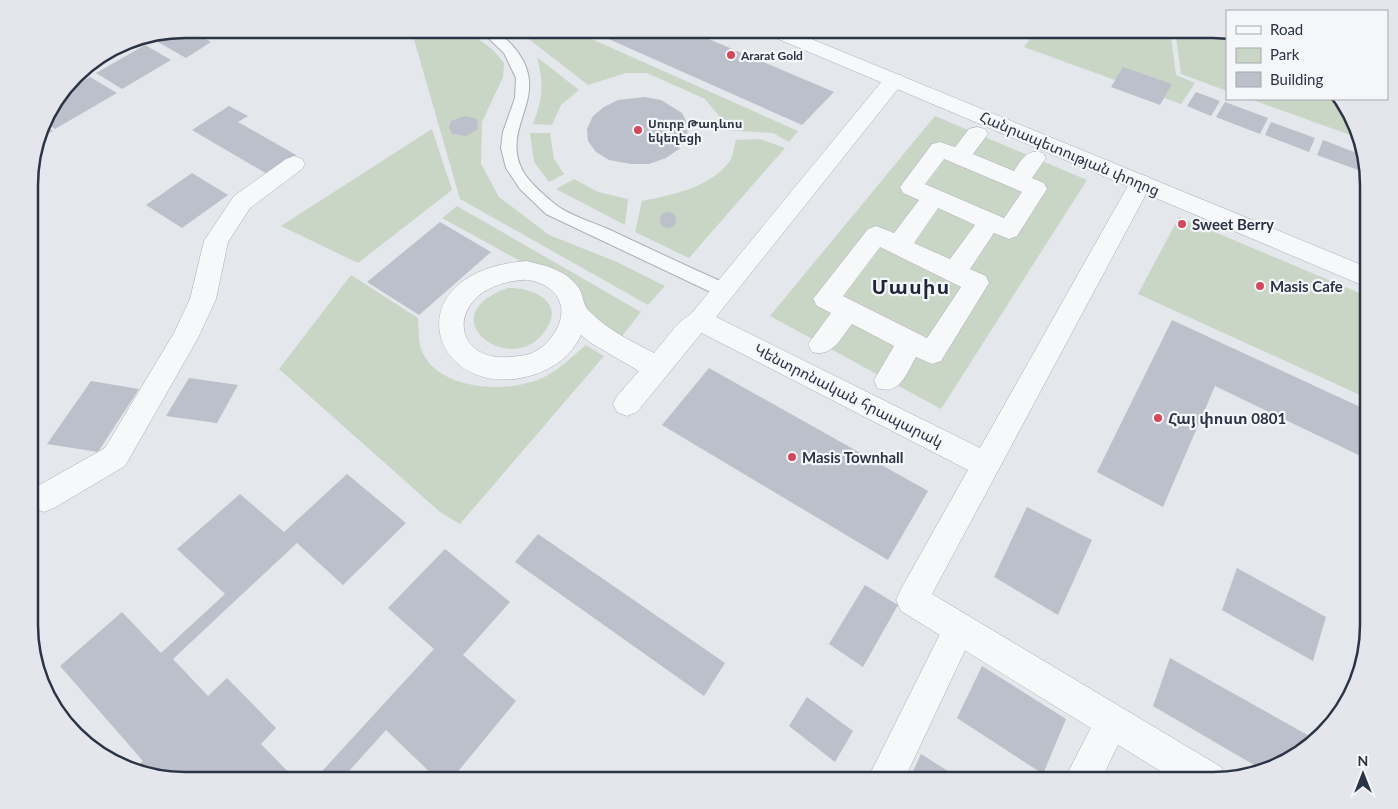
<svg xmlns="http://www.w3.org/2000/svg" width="1398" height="809" viewBox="0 0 1398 809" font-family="Lato,'Noto Sans Armenian',sans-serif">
	<rect width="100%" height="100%" fill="#e4e7ec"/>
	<g fill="#c9d6c5">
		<path d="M411,29h54l28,21 11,13 -1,14 -21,45 -1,42 18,33 50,38 68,27 48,24 -17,19 -188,-106z"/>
		<path d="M527,29h42l229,102 -9,11 -16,-9 -49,-3 -4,-13 -15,-18 -58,-26h-21l-38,12 -67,-52z"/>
		<path d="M1038,29h132l6,46 19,8 -14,21 -157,-57z"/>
		<path d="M1175,29h39l13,3v59l-46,-17z"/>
		<path d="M537,57l42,33 -18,15 -9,20 -19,-1c10,-26 11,-39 4,-67z"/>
		<path d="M1250,99h93l13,38z"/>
		<path d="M935,116l152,64 -146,229 -171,-93z"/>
		<path d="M432,129l20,61 -94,73 -77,-37z"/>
		<path d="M530,133h20l4,26 10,15 -15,8 -15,-20z"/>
		<path d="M760,139l25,9 -96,110 -54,-26 7,-31c30,-6 67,-13 87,-39 4,-5 5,-15 7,-22z"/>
		<path d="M574,179l24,13 30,7 -3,26 -69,-36z"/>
		<path d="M457,206l184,106 -19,24 -12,-1 -79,-68 -89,-49z"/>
		<path d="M1179,217l190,80v102l-231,-105z"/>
		<path d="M351,275l67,43c1,9 0,22 3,31 16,44 95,46 129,25 13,-8 25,-20 36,-29l18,11 -144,168 -20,-12 -161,-143z"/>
		<path d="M508,288c21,-1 55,11 40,38 -31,58 -124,-9 -40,-38z"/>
	</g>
	<g fill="#bbc0ca">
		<path d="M186,29l25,13 -25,16 -30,-17 16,-10z"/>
		<path d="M196,29h27l-13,7z"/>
		<path d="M586,29h99l149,63 -32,33z"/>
		<path d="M960,29h25l-6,7z"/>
		<path d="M145,45l26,15 -49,29 -26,-16z"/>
		<path d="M1123,67l49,17 -12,21 -49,-18z"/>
		<path d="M90,77l27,16 -62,36 -12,-8 2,-6 17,-22z"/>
		<path d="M1196,92l24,9 -9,15 -24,-10z"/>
		<path d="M645,97l16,3 21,13 6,12 -1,12 -8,12 -13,9 -17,6h-18l-22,-4 -13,-8 -8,-11 -1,-12 6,-13 11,-9 14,-7z"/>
		<path d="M1225,102l43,16 -8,16 -44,-17z"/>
		<path d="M229,106l19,10 -10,6 58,33 -27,20 -77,-45z"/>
		<path d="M465,116l12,3 1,10 -12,7 -14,-2 -3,-6 2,-7z"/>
		<path d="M1271,122l44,16 -6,14 -44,-17z"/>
		<path d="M42,124l11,7 -16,9z"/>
		<path d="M1323,140l39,15 7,19 -52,-19z"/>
		<path d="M192,173l36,22 -46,33 -36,-23z"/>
		<circle cx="668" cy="220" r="8"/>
		<path d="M440,222l51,30 -72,63 -52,-33z"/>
		<path d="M1172,320l197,91v49l-154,-74 -52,121 -66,-35z"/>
		<path d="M709,368l219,123 -40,69 -226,-135z"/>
		<path d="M189,378l49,7 -21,38 -51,-7z"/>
		<path d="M91,381l48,8 -41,63 -51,-8z"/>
		<path d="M347,474l59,49 -63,62 -46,-42 -124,116 35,37 19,-18 49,50 -15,16 35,36h-112l-48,-13 7,-6 -83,-95 62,-54 39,41 64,-59 -48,-45 63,-55 44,38z"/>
		<path d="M1027,507l65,33 -34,75 -64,-38z"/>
		<path d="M538,534l187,129 -21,33 -189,-134z"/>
		<path d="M445,549l65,53 -47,53 53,46 -65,79h-13l-52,-50 -45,50h-27l120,-131 -46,-41z"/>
		<path d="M1237,568l89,49 -13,44 -91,-51z"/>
		<path d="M865,585l33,20 -35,62 -34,-23z"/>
		<path d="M1170,658l143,80 -21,21 -31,10 -108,-63z"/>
		<path d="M982,666l84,53 -23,55 -86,-56z"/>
		<path d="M807,697l46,34 -18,31 -46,-36z"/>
		<path d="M921,754l41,26h-53z"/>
	</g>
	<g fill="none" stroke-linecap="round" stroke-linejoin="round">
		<defs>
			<path id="service" d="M479,29c17,0 20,3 32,15 47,51 -15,82 13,129 8,12 21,23 32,32 15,11 36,17 52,24 40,19 81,38 121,56l3,5 -3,5 -6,2 -6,-2 -171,-81 -26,-25 -14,-21 -5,-20 2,-16 12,-34 1,-20 -12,-25z"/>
			<g id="pedestrian">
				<path d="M977,127l8,2 3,5 -15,20 41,17c8,-12 13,-23 29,-18l3,5 -14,20 12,5 3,6 -30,47 -8,3 -15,-6 -24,36 16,7 3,7 -48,78 -9,3 -16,-7c-10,17 -16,39 -39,31l-3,-8 20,-34 -42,-22c-11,14 -20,34 -40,28l-4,-8 23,-31 -14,-7 -4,-7 55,-70 8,-3 18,7 25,-33 -16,-7 -3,-6 32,-43 8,-2 15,5 14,-18zM944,159l78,33 -18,26 -79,-34zM938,208l37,17 -25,34 -36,-16zM880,247l81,40 -34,51 -84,-42z"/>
				<path d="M527,261c20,5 42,10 53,29 3,6 4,17 9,21 19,19 42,30 65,42 14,-15 32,-48 54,-40l4,7 -75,92 -10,4 -10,-4 -4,-8 4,-8 22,-25 -48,-28 -10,-8c-10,21 -26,33 -48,40 -102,31 -144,-104 -6,-114zM522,280c7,-1 15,2 22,5 32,17 15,55 -12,68 -7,3 -15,3 -23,4 -62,5 -63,-71 13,-77z"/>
				<path d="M959,613l11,5 5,11 -71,151h-37l81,-162z"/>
				<path d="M1112,705l12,5 5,12 -28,58h-37l36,-70z"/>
			</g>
			<g id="minor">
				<path d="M894,74l7,1 3,5 -3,5 -185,232 264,131 153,-271 8,-2 8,2 3,6 -220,411 289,173 5,12 -51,1 -274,-169 -5,-11 5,-11 67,-119 -278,-143 -4,-7 201,-245z"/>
				<path d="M294,156l8,3 3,5 -3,5 -52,39 -22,34 -12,57 -18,39 -73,128 -71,42 -10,4 -10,-4 -4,-12 4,-8 71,-40 69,-115 16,-34 14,-58 30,-45 52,-37z"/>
			</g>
			<path id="tertiary" d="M761,29h26l582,239v20l-605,-255z"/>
		</defs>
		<use href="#service" stroke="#a9aeb7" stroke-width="2"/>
		<use href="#pedestrian" stroke="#a9aeb7" stroke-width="1"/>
		<use href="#minor" stroke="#a9aeb7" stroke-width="1"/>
		<use href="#tertiary" stroke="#a9aeb7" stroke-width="1"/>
		<use href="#service" fill="#f7f8fa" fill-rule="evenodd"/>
		<use href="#pedestrian" fill="#f7f8fa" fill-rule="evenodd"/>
		<use href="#minor" fill="#f7f8fa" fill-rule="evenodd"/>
		<use href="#tertiary" fill="#f7f8fa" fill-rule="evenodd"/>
	</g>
	<g fill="#d1495b" stroke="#f4f6f9" stroke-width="2">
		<circle cx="731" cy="55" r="5"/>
		<circle cx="638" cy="130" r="5"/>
		<circle cx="1182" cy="224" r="5"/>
		<circle cx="1260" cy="286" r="5"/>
		<circle cx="1158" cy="418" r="5"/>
		<circle cx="792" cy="457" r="5"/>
	</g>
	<g text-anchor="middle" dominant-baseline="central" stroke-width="4.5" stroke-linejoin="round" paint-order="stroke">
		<g font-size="12" font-weight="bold" fill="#2b3445" stroke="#f4f6f9" text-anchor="start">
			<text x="741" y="55">Ararat Gold</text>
			<text x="648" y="123">Սուրբ Թադևոս<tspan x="648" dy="14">եկեղեցի</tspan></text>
		</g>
		<g font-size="15" fill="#2b3445" stroke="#f4f6f9">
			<text transform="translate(1070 153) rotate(23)">Հանրապետության փողոց</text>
			<text transform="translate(849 395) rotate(27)">Կենտրոնական հրապարակ</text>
		</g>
		<g font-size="15" font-weight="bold" fill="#2b3445" stroke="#f4f6f9" text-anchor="start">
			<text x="1192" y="224">Sweet Berry</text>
			<text x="1270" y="286">Masis Cafe</text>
			<text x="1168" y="418">Հայ փոստ 0801</text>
			<text x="802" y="457">Masis Townhall</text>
		</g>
		<g font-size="20" font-weight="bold" letter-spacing="1" fill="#1d2536" stroke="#f4f6f9">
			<text x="911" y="286">Մասիս</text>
		</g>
	</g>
	<path d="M0 0H1398V809H0ZM185 38H1213A147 147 0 0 1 1360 185V625A147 147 0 0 1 1213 772H185A147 147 0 0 1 38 625V185A147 147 0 0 1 185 38Z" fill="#e4e6eb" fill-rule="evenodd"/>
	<path fill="none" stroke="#2b3445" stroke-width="2.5" d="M185 38H1213A147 147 0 0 1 1360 185V625A147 147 0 0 1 1213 772H185A147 147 0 0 1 38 625V185A147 147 0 0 1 185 38Z"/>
	<rect x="1226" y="10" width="162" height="90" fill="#f4f6f9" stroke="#a4a8b1"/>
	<rect x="1236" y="26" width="25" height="8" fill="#f7f8fa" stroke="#a4a8b1"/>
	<text x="1270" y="35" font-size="15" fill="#2b3445">Road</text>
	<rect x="1236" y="48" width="25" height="15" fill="#c9d6c5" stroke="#a4a8b1"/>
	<text x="1270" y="60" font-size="15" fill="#2b3445">Park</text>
	<rect x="1236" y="72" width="25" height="15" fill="#bbc0ca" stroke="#a4a8b1"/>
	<text x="1270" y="85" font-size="15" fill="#2b3445">Building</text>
	<g transform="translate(1363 774)" stroke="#f4f6f9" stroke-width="4" paint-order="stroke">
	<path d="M0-4L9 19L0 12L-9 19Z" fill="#2b3445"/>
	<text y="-8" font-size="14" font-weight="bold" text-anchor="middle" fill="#2b3445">N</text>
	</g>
</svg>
